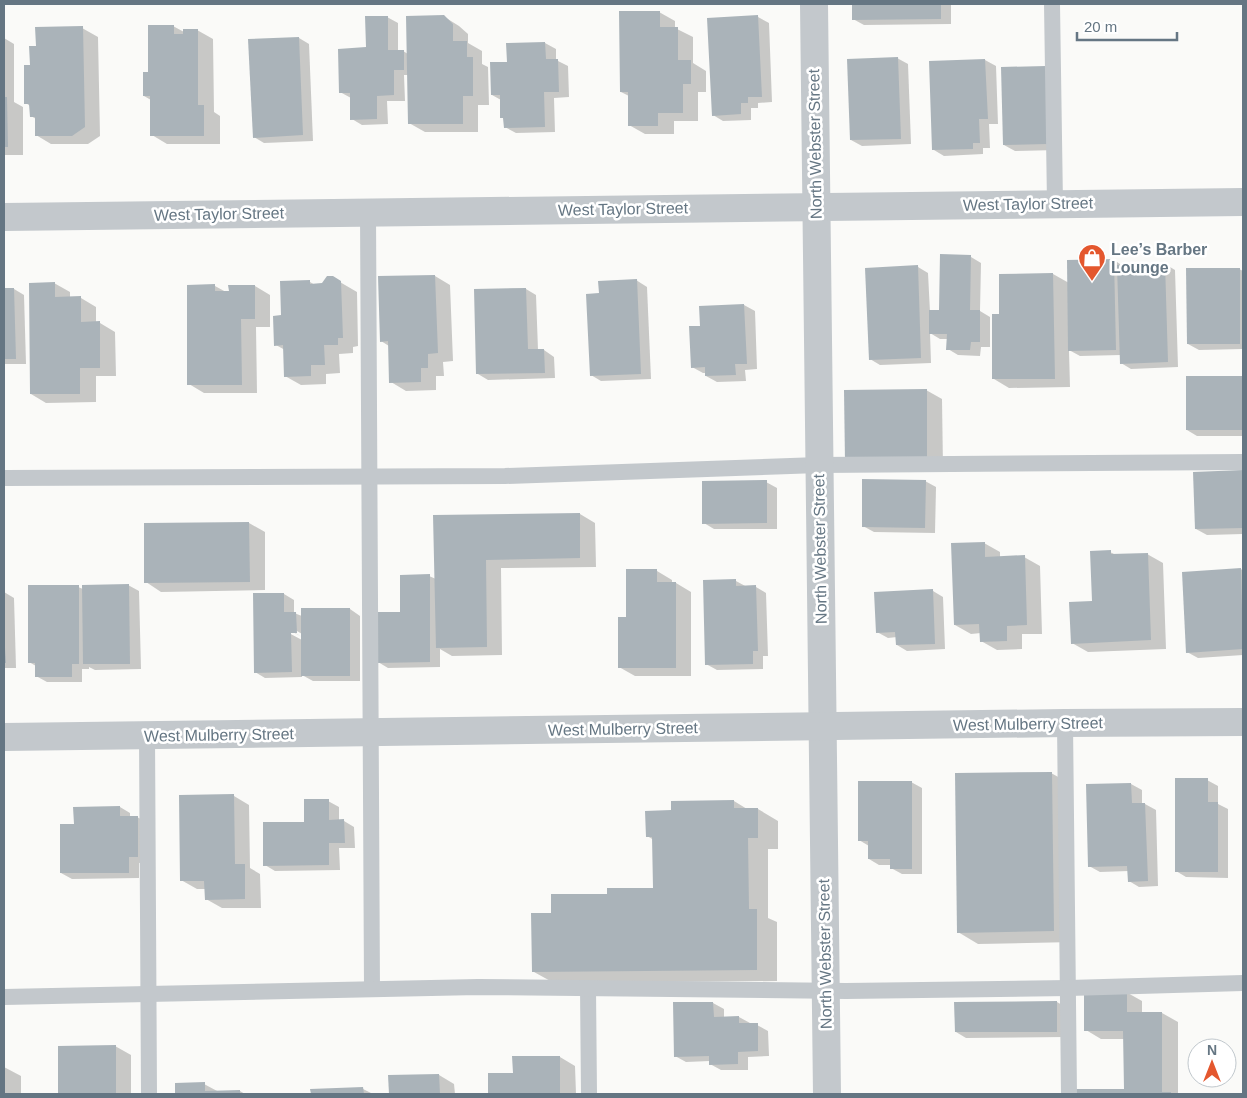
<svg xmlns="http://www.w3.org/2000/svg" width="1247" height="1098" viewBox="0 0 1247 1098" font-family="Helvetica,sans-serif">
	<rect width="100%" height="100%" fill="#fafaf8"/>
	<g fill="#0003" fill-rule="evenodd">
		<path d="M853,4h98v20l-87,1 -11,-6z"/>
		<path d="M659,12l16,9v7l18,9v26l13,8v21h-8v29h-24v13h-29l-16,-9v-29l-8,-4z"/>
		<path d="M443,16l16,10 9,8v9l14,8v13l6,3 1,38h-11v27h-53l-16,-9 -1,-48h-4l1,26h-18l1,23 -26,1 -10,-6 -1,-21 -11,-6 47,-75 11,6v28h5l5,3z"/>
		<path d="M758,17l11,6 3,79 -14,1v5h-7v12l-28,1 -10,-6 -5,-96z"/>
		<path d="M173,26l11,6 13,-2 16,9 1,73 6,4v28h-53l-15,-9 -1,-35 -7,-4 6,-23z"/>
		<path d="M82,28l16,9 2,99 -12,8h-37l-15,-9v-16l-5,-3 -1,-10 -4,-3 11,-56z"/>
		<path d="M4,38l10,6v58l9,5v48h-19z"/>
		<path d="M299,38l10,6 4,97 -49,2 -10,-6z"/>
		<path d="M545,43l11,6v11l12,6 1,31 -15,1 1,34 -39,1 -11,-6 -4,-27 -9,-5 16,-31v-20z"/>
		<path d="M897,58l11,6 3,80 -49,2 -11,-6z"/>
		<path d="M985,60l11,6 2,58h-9l1,24h-7v6l-39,2 -10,-6 -3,-87z"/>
		<path d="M1002,68l56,82 -43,1 -11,-6z"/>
		<path d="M971,257l10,6 -1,48 10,6v30h-9l-1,9 -22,-1 -10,-6v-10h-8l-10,-6 1,30 -51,2 -10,-6 48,-92 10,6 2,39h10z"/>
		<path d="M1114,260l9,6 42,-2 10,6 3,97 -47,2 -10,-6v-8l-41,1 -11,-6 1,37 -61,1 -15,-9 7,-64v-40l52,-1 16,9 -1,-22z"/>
		<path d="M1239,269l4,2v78l-44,1 -11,-6z"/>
		<path d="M435,276l15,9 3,76 -10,1 1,14h-8v14l-30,1 -15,-9 -2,-36 -8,-5z"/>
		<path d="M333,278l24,14 1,54 -5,1v6l-14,1 1,19 -14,1v10l-25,1 -16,-9v-26l-9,-5 6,-28 28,-35 5,3 7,-1z"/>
		<path d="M636,280l11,7 4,92 -50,2 -10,-6 9,-81z"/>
		<path d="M54,283l16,9v6h11l15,9v16h4l15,9 1,44h-20v26l-50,1 -15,-9z"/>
		<path d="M215,286l11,6 29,-6 15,9v32h-14l1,66h-53l-15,-9z"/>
		<path d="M14,289l10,6 2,69h-22v-74z"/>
		<path d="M526,289l10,6 2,55h6l10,7 1,21 -67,2 -10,-6z"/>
		<path d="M744,305l11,6 2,58 -12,1 1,11 -29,1 -11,-6v-3h-3l-11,-6 9,-40 -1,-20z"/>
		<path d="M1187,377l56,1v58h-46l-10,-6z"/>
		<path d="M926,390l16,9 1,70 -81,1z"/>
		<path d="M1243,471v63l-36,1 -11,-6 -1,-56z"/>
		<path d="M925,481l11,6 -1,46 -61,-1 -11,-6z"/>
		<path d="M766,482l11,6v41h-63l-10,-6z"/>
		<path d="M580,514l15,9 1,44 -95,1 1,87 -50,1 -12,-7v18l-52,1 -10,-6 23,-49 28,-37 7,3z"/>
		<path d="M249,523l16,9v58l-104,2 -15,-10z"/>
		<path d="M984,543l16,9v5h24l16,9 2,68h-20v15l-25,1 -16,-9v-8l-10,1 -16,-9z"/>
		<path d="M1110,552l6,3 31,-1 16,9 3,86 -78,3 -16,-9 21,-41z"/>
		<path d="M1241,569l2,2v84l-45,3 -11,-6z"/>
		<path d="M657,571l15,9v3h4l15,9v84h-56l-16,-9 8,-49z"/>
		<path d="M736,581l11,6h9l10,6 2,63h-5v13l-46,1 -11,-6 -2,-82z"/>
		<path d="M128,585l11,6 2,78 -46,1 -6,-3v2h-7v13h-35l-11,-6v-10l-7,-4 49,-75 5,2z"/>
		<path d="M933,591l10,6 2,52 -38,2 -10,-6v-8l-9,1 -11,-6z"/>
		<path d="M4,592l10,6 2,70h-12z"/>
		<path d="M284,594l10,6v13l8,3 48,-7 10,7v65h-47l-11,-6v2l-37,1 -10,-6zM287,628l15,9v3l-17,-9zM292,628l10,6v3l-11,-6z"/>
		<path d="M1051,773l20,11 3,158 -96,2 -20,-12z"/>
		<path d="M1207,780l11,6v18l10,5v69l-42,-1 -10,-6z"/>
		<path d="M911,782l11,6v86h-20l-11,-6v-3h-12l-10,-6v-13l-10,-6z"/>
		<path d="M1131,784l11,6v14h3l11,6 2,76 -19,1 -10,-6v-10l-29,1 -11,-6 -2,-81z"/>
		<path d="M234,796l15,9 1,63 10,6 1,34h-39l-16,-9v-10h-9l-16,-9z"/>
		<path d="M328,801l11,6v14h5l10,6 1,21h-16l1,22 -65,1 -10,-6z"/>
		<path d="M734,801l13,8h11l20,12v28h-10v69l9,4v59l-223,2 -20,-11 19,-58 56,-19 46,-6 -1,-49 -7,-4 25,-25z"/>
		<path d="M120,807l10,6v4h7l11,6v39l-9,1v15l-67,1 -11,-6 14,-47z"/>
		<path d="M1126,992l16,9v12h20l16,9v72h-102v-3h49v-52h-24l-15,-9z"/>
		<path d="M1057,1002l10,6v29l-101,1 -10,-6z"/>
		<path d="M674,1003h39l11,6v9l15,-1 11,6 7,2 11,6 1,25 -21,1v13h-27l-11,-6v-3l-24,1 -11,-6z"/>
		<path d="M115,1046l16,9v39h-71l-1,-47z"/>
		<path d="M560,1057l15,9 1,28h-87v-19l25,-1z"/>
		<path d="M4,1067l17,9v18h-17z"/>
		<path d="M439,1075l15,9 1,10h-65l-1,-18z"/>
		<path d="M204,1084l15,8 21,-1 5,3h-68l-1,-9z"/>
		<path d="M363,1089l10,5h-61v-3z"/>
	</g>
	<g fill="#aab3b9">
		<path d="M852,4h89v15l-89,1z"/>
		<path d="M619,11h41v16h18v33h13v24h-8v29h-25v13h-30v-34h-8z"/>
		<path d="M444,15l9,9v17h14v16h6v39h-10v28h-55l-2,-108z"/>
		<path d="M758,15l4,82h-14v6h-7v11l-29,2 -5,-98z"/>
		<path d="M365,16h23v34h16v20h-10v25l-17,1v23l-27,1v-27h-11l-1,-44 28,-2z"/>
		<path d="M148,25h26v9h9v-5h15v76h6v31h-54v-40h-7v-24h5z"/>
		<path d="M83,26l2,101 -13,9h-37v-19h-5l-1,-13h-5v-39h6l-1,-19h7l-1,-19z"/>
		<path d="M299,37l4,98 -50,3 -5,-99z"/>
		<path d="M545,42l1,17h12l1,33h-15l1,35 -41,1 -1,-10h-3v-23h-9l-1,-33h17l-1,-19z"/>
		<path d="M898,57l3,82 -51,1 -3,-81z"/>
		<path d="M985,59l3,60h-9l1,24h-7v6l-41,1 -3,-89z"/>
		<path d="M1046,66l1,78 -44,1 -2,-78z"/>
		<path d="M4,97h3l1,50h-4z"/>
		<path d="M940,254l31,1 -1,55h10v32h-9l-1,8h-24l1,-16h-18v-24h10z"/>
		<path d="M1114,259l2,91 -48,1 -1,-91z"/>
		<path d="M1165,263l3,99 -48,2 -3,-99z"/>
		<path d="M918,265l3,93 -52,2 -4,-92z"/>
		<path d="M1186,268h54v76h-53z"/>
		<path d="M1053,273l2,106h-63v-65h7v-40z"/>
		<path d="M435,275l3,78 -10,1v14h-7v14l-32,1 -1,-42 -8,1 -2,-66z"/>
		<path d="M327,276h6l8,5 2,57h-5v7h-14l1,20h-14v11l-27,1 -1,-32 -9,1 -1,-30 8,-1 -1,-34 30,-1v4l12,-1z"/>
		<path d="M637,279l4,95 -51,2 -4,-82 13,-1 -1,-12z"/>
		<path d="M55,282v15l26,-1v26l19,-1v47h-20v26h-50l-1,-111z"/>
		<path d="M215,284v7h14l-1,-6h27v34h-14l1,66h-55v-100z"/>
		<path d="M4,288h10l2,71h-12z"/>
		<path d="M526,288l2,61h16l1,24 -69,1 -2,-85z"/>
		<path d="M744,304l3,60h-12l1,11 -31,1v-9l-14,1 -2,-42h11l-1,-20z"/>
		<rect x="1186" y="376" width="57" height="54"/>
		<path d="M927,389v72l-82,1 -1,-72z"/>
		<path d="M1243,470v58l-48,1 -2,-57z"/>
		<path d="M862,479l64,1 -1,48 -63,-1z"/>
		<path d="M767,480v43l-65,1v-43z"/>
		<path d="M580,513v45l-94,2 1,87 -51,1 -3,-133z"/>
		<path d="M249,522l1,60 -106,1v-60z"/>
		<path d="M985,542v15l40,-2 2,70 -20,1v15l-27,1 -1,-18 -25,1 -3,-82z"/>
		<path d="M1111,550v4l37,-1 3,87 -80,4 -2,-42 23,-1 -2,-50z"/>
		<path d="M1241,568l2,81 -57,4 -4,-81z"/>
		<path d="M626,569h31v13h19v86h-58v-51h8z"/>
		<path d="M430,574v88l-53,1v-51h23v-37z"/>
		<path d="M736,579v7l20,-1 2,66h-5v13l-48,1 -2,-85z"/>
		<path d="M129,584l1,80h-47l-1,-79z"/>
		<path d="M28,585h51v79h-7v13h-37v-14h-7z"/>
		<path d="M933,589l2,55 -39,1 -1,-13 -19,1 -2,-41z"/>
		<path d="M253,593h31v19h12l1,21h-6l1,39 -38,1z"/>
		<rect x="301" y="608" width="49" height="68"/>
		<path d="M4,648h1l1,15h-2z"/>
		<path d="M1052,772l2,159 -97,2 -2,-160z"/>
		<path d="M1175,778h33v24h10v70h-43z"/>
		<path d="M858,781h54v88h-22v-10h-22v-18h-10z"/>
		<path d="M1131,783l1,20h13l3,78 -20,1 -1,-16 -39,1 -2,-83z"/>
		<path d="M234,794l1,70h10v35l-40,1 -1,-19h-24l-1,-86z"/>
		<path d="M304,799h25v21l15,-1 1,24h-16v22l-66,1v-44h41z"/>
		<path d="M734,800v8h24v30h-10l1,71h8v61l-225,2 -1,-59h20v-19h56v-6h46l-1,-51h-6l-1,-26 26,-1v-9z"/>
		<path d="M120,806v10h18v41h-9v16h-69v-49h14l-1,-17z"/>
		<path d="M1084,991h43v21h35v80h9v2h-96v-5h49l-1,-58h-39z"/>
		<path d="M1057,1001v31h-102l-1,-30z"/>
		<path d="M673,1002h40l1,15 25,-1v7h19v28l-20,1v12l-29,1v-9l-35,1z"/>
		<path d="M116,1045v49h-58v-48z"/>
		<path d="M512,1056h48v38h-72v-21h25z"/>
		<path d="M439,1074l1,20h-51l-1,-19z"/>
		<path d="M205,1082v9l35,-1v4h-65v-11z"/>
		<path d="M363,1087l1,7h-53l-1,-5z"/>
	</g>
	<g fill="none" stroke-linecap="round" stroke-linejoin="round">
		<g stroke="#c3c8cc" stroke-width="16">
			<path d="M1052,4l3,200"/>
			<path d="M368,213l4,776"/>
			<path d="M4,478l501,-2 314,-11 424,-3"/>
			<path d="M1065,723l4,371"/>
			<path d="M147,735l2,359"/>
			<path d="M588,988l1,106"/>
			<path d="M4,997l474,-10 368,4 223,-3 174,-5"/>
		</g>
		<g stroke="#c3c8cc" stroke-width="28">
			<path d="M814,4l13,1090"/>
			<path d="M4,217l1239,-15"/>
			<path d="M4,737l1061,-14 178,-1"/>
		</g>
	</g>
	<defs>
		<symbol id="shop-pin" viewBox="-11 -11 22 30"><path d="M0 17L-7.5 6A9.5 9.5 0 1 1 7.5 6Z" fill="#e4572e" stroke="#fff"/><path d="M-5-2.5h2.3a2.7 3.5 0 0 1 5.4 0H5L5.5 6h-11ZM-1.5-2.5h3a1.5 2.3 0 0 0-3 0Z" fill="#fff"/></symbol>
	</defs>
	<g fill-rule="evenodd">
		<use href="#shop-pin" x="1076" y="242" width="32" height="43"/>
	</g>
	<g text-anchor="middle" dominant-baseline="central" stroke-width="5" stroke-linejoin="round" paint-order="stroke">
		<g font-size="16" fill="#657683" stroke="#fff">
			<text transform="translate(815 144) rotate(-91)">North Webster Street</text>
			<text transform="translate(1028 204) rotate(-1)">West Taylor Street</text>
			<text transform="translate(623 209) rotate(-1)">West Taylor Street</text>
			<text transform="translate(219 214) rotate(-1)">West Taylor Street</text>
			<text transform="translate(820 549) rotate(-91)">North Webster Street</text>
			<text transform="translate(1028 724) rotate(-1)">West Mulberry Street</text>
			<text transform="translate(623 729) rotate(-1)">West Mulberry Street</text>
			<text transform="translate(219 735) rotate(-1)">West Mulberry Street</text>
			<text transform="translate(825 954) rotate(-91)">North Webster Street</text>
		</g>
		<g font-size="16" font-weight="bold" fill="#657683" stroke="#fff" text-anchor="start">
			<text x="1111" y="249">Lee’s Barber<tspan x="1111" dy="18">Lounge</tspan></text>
		</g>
	</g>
	<rect width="1247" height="1098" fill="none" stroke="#657683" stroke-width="10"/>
	<g transform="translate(1212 1063)"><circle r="24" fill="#ffffff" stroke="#c1c8cd"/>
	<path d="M0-4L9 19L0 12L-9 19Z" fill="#e4572e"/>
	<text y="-8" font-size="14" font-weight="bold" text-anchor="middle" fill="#657683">N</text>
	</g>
	<path d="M1077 32v8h100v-8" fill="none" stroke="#657683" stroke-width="2.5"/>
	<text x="1084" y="32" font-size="15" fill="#657683" stroke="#ffffff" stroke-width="4" paint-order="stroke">20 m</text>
</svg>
